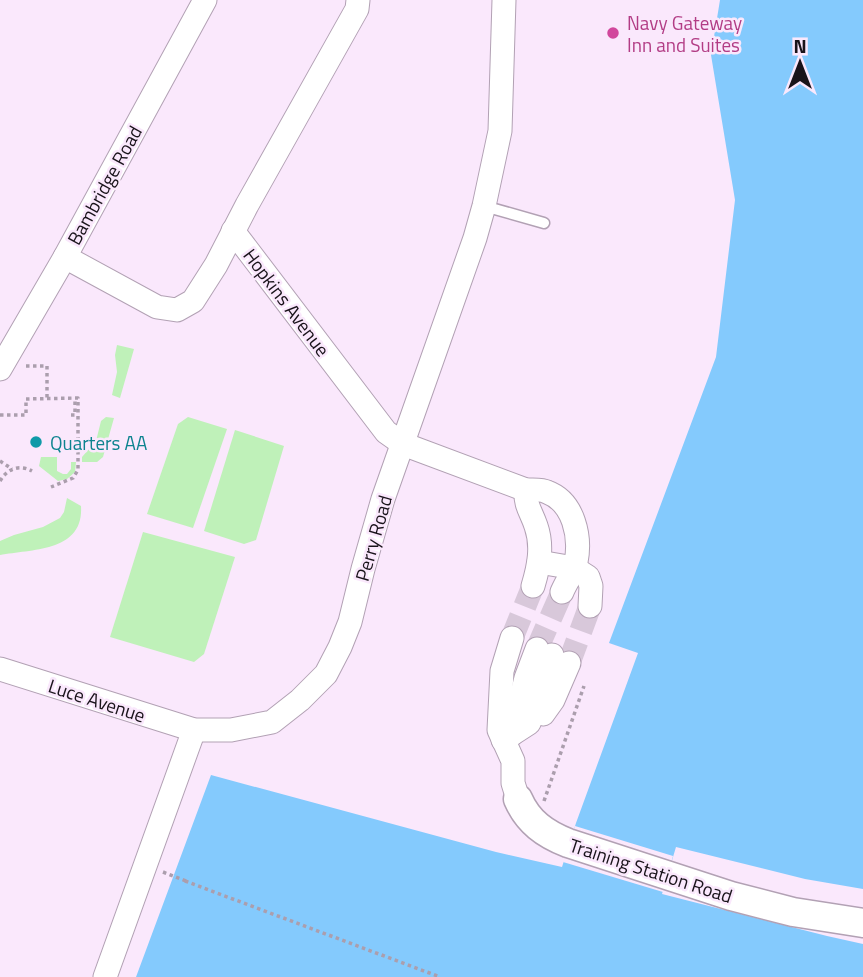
<svg xmlns="http://www.w3.org/2000/svg" width="863" height="977" viewBox="0 0 863 977" font-family="'Titillium Web',sans-serif">
	<rect width="100%" height="100%" fill="#fae8fc"/>
	<g fill="#bff1b9">
		<path d="M117,345l17,4 -14,49 -8,-3 5,-23 -2,-17z"/>
		<path d="M106,417l8,1 -11,39 -6,5h-15v-5l14,-16 5,-20z"/>
		<path d="M188,417l39,12 -34,99 -46,-14 31,-90z"/>
		<path d="M235,430l49,16 -28,94 -12,4 -40,-13z"/>
		<path d="M41,457h16v14l6,3h4l4,-5v-7h5l-1,10 -8,7 -9,2 -19,-15z"/>
		<path d="M67,498l14,8c3,46 -49,43 -81,49v-14l14,-6 29,-8 17,-9 4,-6z"/>
		<path d="M143,532l92,25 -31,97 -10,8 -84,-25z"/>
	</g>
	<path fill="#84cafd" d="M720,0h143v889l-58,-10 -129,-32 -14,47 165,42 36,8v33h-727l75,-202 285,77 66,15 14,-44 62,-170 -29,-10 107,-286 19,-157 -24,-145z"/>
	<path fill="#fae8fc" d="M575,826l98,30 -10,36 -100,-30z"/>
	<g fill="none" stroke-linecap="round" stroke-linejoin="round">
		<g stroke="#d8c8da" stroke-width="23" stroke-dasharray="23 11" stroke-linecap="butt">
			<path d="M512,638l21,-52"/>
			<path d="M537,649l25,-57"/>
			<path d="M569,663l21,-57"/>
		</g>
		<defs>
			<path id="service" d="M484,206l60,17"/>
			<g id="minor">
				<path d="M233,231l153,201 17,12 123,46c7,0 15,-1 21,2 27,10 34,45 29,70 -2,10 -10,20 -14,30"/>
				<path d="M65,257l92,50 20,3 16,-9 23,-36 31,-60 110,-196 1,-9"/>
				<path d="M0,369l65,-112 140,-257"/>
				<path d="M526,490c-1,16 5,21 10,36 7,20 3,40 -3,60"/>
				<path d="M539,562l35,6 14,9 3,9 -1,20"/>
				<path d="M512,638l-10,33 -3,59 14,31v22l5,16"/>
				<path d="M0,669l194,61h37l41,-8 28,-22 26,-26 14,-27 10,-25 13,-53 20,-70 92,-261 9,-32 16,-75 4,-131"/>
				<path d="M543,714l10,-14 16,-37"/>
				<path d="M512,734l17,-11 8,-19 15,-49"/>
				<path d="M503,740l9,-6 14,-56 11,-29"/>
				<path d="M105,977l89,-247"/>
			</g>
			<path id="tertiary" d="M518,799c10,23 27,35 50,44l163,53 62,16 70,11"/>
		</defs>
		<use href="#service" stroke="#b2a1b4" stroke-width="13"/>
		<use href="#minor" stroke="#b2a1b4" stroke-width="25"/>
		<use href="#tertiary" stroke="#b2a1b4" stroke-width="31"/>
		<g stroke="#ab9ead" stroke-width="3.5" stroke-dasharray="3.5 3.5" stroke-linecap="butt">
			<path d="M26,366h21v32"/>
			<path d="M0,415h26v-16l52,-1v72l-5,8 -22,9"/>
			<path d="M71,415h4v-17"/>
			<path d="M0,461l12,8"/>
			<path d="M0,481c7,-12 19,-17 32,-10"/>
			<path d="M544,801l40,-115"/>
			<path d="M163,872l23,9"/>
			<path d="M185,881l255,96"/>
		</g>
		<use href="#service" stroke="#fff" stroke-width="10"/>
		<use href="#minor" stroke="#fff" stroke-width="23"/>
		<use href="#tertiary" stroke="#fff" stroke-width="28"/>
	</g>
	<circle fill="#d1479c" stroke="#fae8fc" stroke-width="2.5" cx="613" cy="33" r="7"/>
	<circle fill="#0f9aa8" stroke="#fae8fc" stroke-width="2.5" cx="36" cy="442" r="7"/>
	<g text-anchor="middle" dominant-baseline="central" stroke-width="5" stroke-linejoin="round" paint-order="stroke">
		<g font-size="19" fill="#b23c85" stroke="#fae8fc" text-anchor="start">
			<text x="627" y="22">Navy Gateway<tspan x="627" dy="22">Inn and Suites</tspan></text>
		</g>
		<g font-size="19" fill="#19131a" stroke="#fae8fc">
			<text transform="translate(104 185) rotate(-61)">Bambridge Road</text>
			<text transform="translate(287 302) rotate(53)">Hopkins Avenue</text>
			<text transform="translate(373 538) rotate(-74)">Perry Road</text>
			<text transform="translate(97 700) rotate(18)">Luce Avenue</text>
			<text transform="translate(651 870) rotate(18)">Training Station Road</text>
		</g>
		<g font-size="19" fill="#0d838f" stroke="#fae8fc" text-anchor="start">
			<text x="50" y="442">Quarters AA</text>
		</g>
	</g>
	<g transform="translate(800 63)" stroke="#fae8fc" stroke-width="5" paint-order="stroke">
	<path d="M0-5L12 26L0 18L-12 26Z" fill="#19131a"/>
	<text y="-10" font-size="19" font-weight="bold" text-anchor="middle" fill="#19131a">N</text>
	</g>
</svg>
